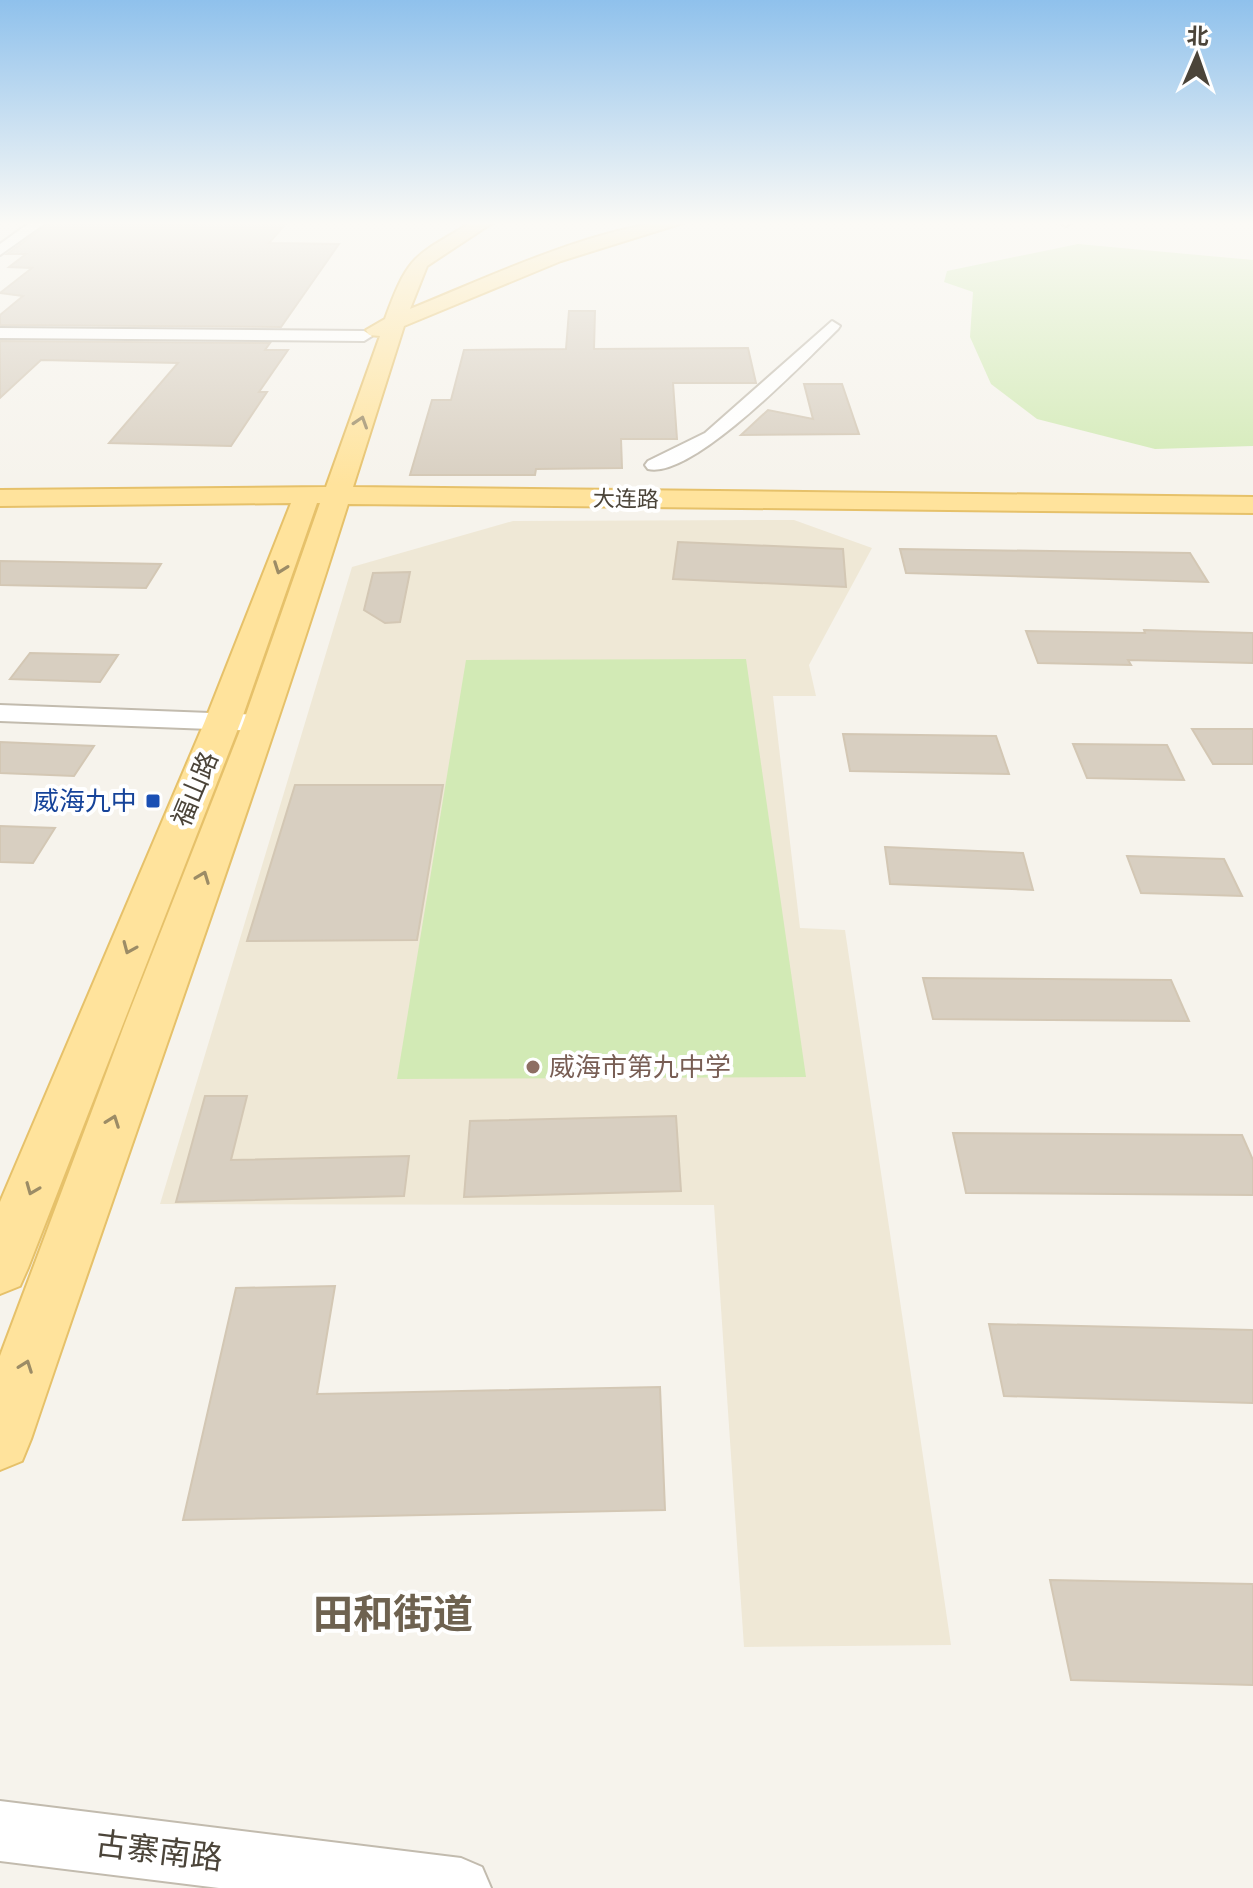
<svg xmlns="http://www.w3.org/2000/svg" width="1253" height="1888" viewBox="0 0 1253 1888" font-family="'Roboto Condensed','Noto Sans SC',sans-serif">
	<rect width="100%" height="100%" fill="#f6f3ec"/>
	<path fill="#efe8d6" d="M794,520l78,28 -63,117 7,31h-43l27,232 45,2 106,715 -207,2 -30,-442 -554,-1 192,-637 161,-46z"/>
	<g fill="#d2eab5">
		<path d="M1078,244l175,16v186l-98,3 -118,-30 -46,-35 -21,-47 3,-45 -29,-10 3,-11z"/>
		<path d="M746,659l60,418 -409,2 69,-419z"/>
	</g>
	<g fill="#d8cfc1" stroke="#d3c7b4" stroke-width="2">
		<path d="M199,221h89l-19,22 70,1 -58,83 -281,-2v-10l23,-19 -23,-3 32,-25 -23,-1 17,-13h-19l43,-31 145,2z"/>
		<path d="M569,311h26l-1,38 154,-1 8,35h-83l4,56h-56l1,29 -86,1 -1,6h-125l22,-75h19l13,-50 102,-1z"/>
		<path d="M0,341l270,2 -5,7h23l-29,42h8l-36,54 -122,-3 69,-80 -137,-3 -41,38z"/>
		<path d="M804,384h38l17,50 -118,1 27,-25 45,9z"/>
		<path d="M678,542l165,7 3,38 -173,-8z"/>
		<path d="M900,549l290,4 18,29 -302,-9z"/>
		<path d="M0,561l60,1 101,2 -15,24 -146,-3z"/>
		<path d="M410,572l-10,50 -15,1 -21,-13 9,-37z"/>
		<path d="M1144,630l109,3v30l-125,-3 3,5 -93,-2 -12,-32 119,2z"/>
		<path d="M30,653l88,2 -18,27 -90,-3z"/>
		<path d="M1192,729h61v35h-40z"/>
		<path d="M843,734l153,2 13,38 -159,-3z"/>
		<path d="M0,742l94,4 -20,30 -74,-3z"/>
		<path d="M1073,744l94,1 17,35 -97,-2z"/>
		<path d="M295,785h148l-26,155 -170,1z"/>
		<path d="M0,826l55,2 -22,35 -33,-1z"/>
		<path d="M885,847l138,6 10,37 -143,-6z"/>
		<path d="M1127,856l97,3 18,37 -101,-3z"/>
		<path d="M923,978l248,2 18,41 -256,-2z"/>
		<path d="M205,1096h42l-16,64 178,-4 -5,40 -228,6z"/>
		<path d="M676,1116l5,75 -217,6 6,-76z"/>
		<path d="M953,1133l289,2 11,25v35l-287,-2z"/>
		<path d="M335,1286l-18,108 343,-7 5,123 -482,10 53,-232z"/>
		<path d="M989,1324l264,6v73l-249,-7z"/>
		<path d="M1050,1580l203,4v101l-182,-5z"/>
	</g>
	<g fill="none" stroke-linecap="round" stroke-linejoin="round">
		<defs>
			<g id="minor">
				<path d="M32,221h16l-48,34v-11z"/>
				<path d="M1074,221l-8,5 -7,-4 1,-1z"/>
				<path d="M832,321l8,5 -2,3c-33,32 -146,151 -190,140l-3,-4 3,-4 57,-28z"/>
				<path d="M0,328l364,3 8,5 -8,5 -364,-3z"/>
				<path d="M0,705l261,10 10,2 4,6 -4,6 -10,2 -261,-10z"/>
				<path d="M0,1801l461,57 21,9 9,21h-272l-219,-27z"/>
			</g>
			<path id="major" d="M474,221h21l-68,45 -17,43c77,-31 197,-89 279,-88l-128,40 -157,65 -51,161 900,10v16l-905,-9c-99,314 -212,623 -317,935l-9,22 -22,9v-114l125,-333 118,-300 77,-220h-3l-76,218 -213,547 -8,18 -20,8v-92l205,-481 86,-218 -291,3v-16l326,-3 54,-151 -11,-1 -3,-5 19,-11c24,-67 31,-63 89,-98z"/>
		</defs>
		<use href="#minor" stroke="#c2bbae" stroke-width="4"/>
		<use href="#major" stroke="#e6c16a" stroke-width="4"/>
		<use href="#minor" fill="#fff" fill-rule="evenodd"/>
		<use href="#major" fill="#ffe39c" fill-rule="evenodd"/>
	</g>
	<defs><path id="oneway-chevron" d="M-2-3.5L2.5 0L-2 3.5" fill="none" stroke-width="1.6" stroke-linecap="round" stroke-linejoin="round" transform="scale(2)"/></defs>
	<g stroke="#9c8c66">
		<use href="#oneway-chevron" transform="translate(361 422) rotate(-72)"/>
		<use href="#oneway-chevron" transform="translate(280 568) rotate(110)"/>
		<use href="#oneway-chevron" transform="translate(203 877) rotate(-69)"/>
		<use href="#oneway-chevron" transform="translate(129 948) rotate(113)"/>
		<use href="#oneway-chevron" transform="translate(113 1121) rotate(-70)"/>
		<use href="#oneway-chevron" transform="translate(32 1189) rotate(112)"/>
		<use href="#oneway-chevron" transform="translate(26 1366) rotate(-70)"/>
	</g>
	<linearGradient id="sky" x2="0" y2="1"><stop stop-color="#8fc1ec"/><stop offset="0.46" stop-color="#fbfaf6"/><stop offset="1" stop-color="#fbfaf6" stop-opacity="0"/></linearGradient>
	<rect width="1253" height="485" fill="url(#sky)"/>
	<rect fill="#1a4fb4" stroke="#fff" stroke-width="3" x="145" y="793" width="16" height="16" rx="4"/>
	<circle fill="#8d6e63" stroke="#fff" stroke-width="3" cx="533" cy="1067" r="8"/>
	<g text-anchor="middle" dominant-baseline="central" stroke-width="8" stroke-linejoin="round" paint-order="stroke">
		<g font-size="22" fill="#4b4439" stroke="#fff">
			<text transform="translate(626 499) rotate(1)">大连路</text>
		</g>
		<g font-size="26" fill="#4b4439" stroke="#fff">
			<text transform="translate(195 789) rotate(-67)">福山路</text>
		</g>
		<g font-size="26" fill="#164399" stroke="#fff" text-anchor="end">
			<text x="137" y="801">威海九中</text>
		</g>
		<g font-size="26" fill="#785e54" stroke="#fff" text-anchor="start">
			<text x="549" y="1067">威海市第九中学</text>
		</g>
		<g font-size="32" fill="#4b4439" stroke="#fff">
			<text transform="translate(159 1851) rotate(7)">古寨南路</text>
		</g>
		<g font-size="40" font-weight="bold" fill="#6e6250" stroke="#fff">
			<text x="393" y="1614">田和街道</text>
		</g>
	</g>
	<g transform="translate(1197 56) rotate(2)" stroke="#ffffff" stroke-width="6" paint-order="stroke">
	<path d="M0-6L14 30L0 20L-14 30Z" fill="#4b4439"/>
	<text y="-12" font-size="22" font-weight="bold" text-anchor="middle" fill="#4b4439">北</text>
	</g>
</svg>
